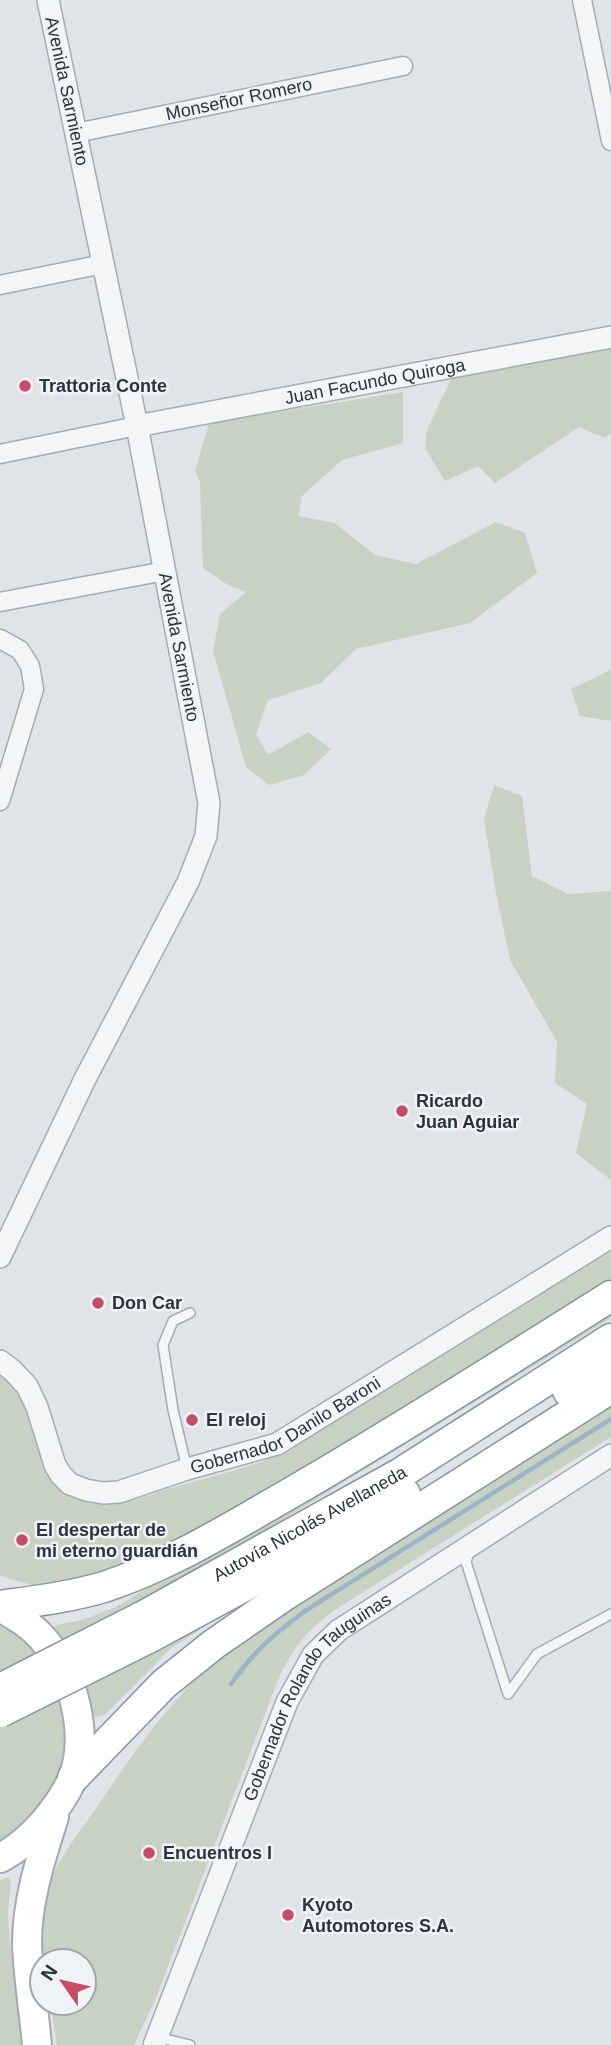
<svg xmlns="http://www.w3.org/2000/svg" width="611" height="2045" viewBox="0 0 611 2045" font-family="Helvetica,sans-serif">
	<rect width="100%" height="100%" fill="#e0e4e8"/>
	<g fill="#c7d2c2">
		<path d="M611,347v86l-6,5 -26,-11 -84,56 -17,-17 -33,15 -20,-33 2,-18 27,-57z"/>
		<path d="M403,392v51l-61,17 -41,37 -2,19 36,7 40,32 41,9 80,-42 29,11 12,40 -67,50 -114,26 -35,34 -53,17 -12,34 12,21 40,-23 23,17 -27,26 -35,10 -23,-18 -33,-116 7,-37 26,-22 -18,-7 -25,-17 -3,-86 -5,-11 14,-48z"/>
		<path d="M611,670v51l-31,-5 -9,-27z"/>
		<path d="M494,785l28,11 10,80 36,18 43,-3v289l-35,-27 11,-49 -32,-21 2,-41 -47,-82 -14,-67 -12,-74z"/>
		<path d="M611,1246v33l-233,146 -248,147 -84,17 -46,-13v-203c17,17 29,36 35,59 4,14 5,29 12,42 9,15 31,28 49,30 23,2 46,-7 68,-14 33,-9 66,-18 98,-28l17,-8z"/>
		<path d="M611,1305v13c-157,98 -317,192 -472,293l18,39 454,-271 -389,236 -53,35 -64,65 -8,2 -6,-4 -5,-35 -18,-33 -15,-15 3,-5 26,-5 34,-13z"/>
		<path d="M611,1400v37l-270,169c-30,20 -45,37 -61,69l-124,323 -22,47h-77l-7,-42h34v-42h-41c-2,-26 -3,-54 7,-79 10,-26 29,-49 45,-72 41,-61 82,-121 141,-167z"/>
		<path d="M0,1621l37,29 29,59 1,45 -15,42 -52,52z"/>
		<path d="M9,1877c4,9 -1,26 -1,37 1,44 13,88 21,131h-29v-165z"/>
	</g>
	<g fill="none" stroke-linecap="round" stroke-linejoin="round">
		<path stroke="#9db4c6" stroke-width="4.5" d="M231,1684c23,-33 42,-49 74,-73l306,-192"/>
		<defs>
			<g id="service">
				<path d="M187,1469l-14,-59 -10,-65 10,-24 17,-8"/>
				<path d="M470,1549l-4,13 42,132 29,-40 74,-40"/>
				<path d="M157,2037l33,8"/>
			</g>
			<g id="minor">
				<path d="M582,0l29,141"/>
				<path d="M76,133l327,-67"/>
				<path d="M0,285l103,-21"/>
				<path d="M0,454l137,-28"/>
				<path d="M0,602l165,-31"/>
				<path d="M0,639l20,11 10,16 4,23 -34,112"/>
			</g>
			<g id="tertiary">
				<path id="s1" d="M137,426l474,-89"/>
				<path d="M0,1257l85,-178 103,-197 18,-46 3,-33 -72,-377 -89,-426"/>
				<path id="s2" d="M0,1361l12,9 15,16 10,21 18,58 6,10 9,9 16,6 17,3 16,-1 68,-23 90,-25 334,-207"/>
				<path id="s3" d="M154,2045l133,-343 26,-47 26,-25 272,-175"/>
			</g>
			<g id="primary">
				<path d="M0,1607c16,9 31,18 43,32 31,34 47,98 29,141 -7,15 -16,28 -27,41 -13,15 -27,28 -45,37"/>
				<path d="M37,2045c-3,-34 -9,-68 -10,-102 0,-43 14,-85 27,-126"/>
			</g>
			<g id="trunk">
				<path d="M568,1391l43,-27"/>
				<path d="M0,1606c35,-5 70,-9 104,-19 67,-22 129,-61 190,-96 107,-62 212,-129 317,-195"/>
				<path id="s4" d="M142,1617l259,-144 210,-134"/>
				<path d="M152,1636l98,-53 155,-89"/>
				<path d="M73,1778l91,-94 50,-40 71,-49 326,-207"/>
			</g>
		</defs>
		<use href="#service" stroke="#a6abb2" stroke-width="12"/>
		<use href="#minor" stroke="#a6abb2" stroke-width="21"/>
		<use href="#tertiary" stroke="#a6abb2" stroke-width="24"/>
		<use href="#primary" stroke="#a0aab3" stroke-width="32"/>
		<use href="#trunk" stroke="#89939e" stroke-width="33"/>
		<use href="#service" stroke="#f3f5f7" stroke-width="9"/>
		<use href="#minor" stroke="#f3f5f7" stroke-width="18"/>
		<use href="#tertiary" stroke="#f3f5f7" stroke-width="21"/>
		<use href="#primary" stroke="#fff" stroke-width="28"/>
		<use href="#trunk" stroke="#fff" stroke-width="30"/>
		<defs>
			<g id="trunk-bridge">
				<path d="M0,1689l142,-72"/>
				<path d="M0,1712l152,-76"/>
			</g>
		</defs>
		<use href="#trunk-bridge" stroke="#89939e" stroke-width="33" stroke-linecap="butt"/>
		<use href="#trunk-bridge" stroke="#fff" stroke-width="30"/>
	</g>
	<g fill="#c64d68" stroke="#f0f3f6" stroke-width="2.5">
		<circle cx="25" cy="386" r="7"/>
		<circle cx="402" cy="1111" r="7"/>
		<circle cx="98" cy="1303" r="7"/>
		<circle cx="192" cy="1420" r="7"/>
		<circle cx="22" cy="1540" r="7"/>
		<circle cx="149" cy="1853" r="7"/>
		<circle cx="288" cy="1915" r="7"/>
	</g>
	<g text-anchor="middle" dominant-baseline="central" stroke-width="5" stroke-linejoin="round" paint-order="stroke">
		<g font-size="18" fill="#2a333f" stroke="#f0f3f6">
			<text transform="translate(67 91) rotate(78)">Avenida Sarmiento</text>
			<text transform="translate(239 99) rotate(-12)">Monseñor Romero</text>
			<text stroke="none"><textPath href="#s1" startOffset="242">Juan Facundo Quiroga</textPath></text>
			<text transform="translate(179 647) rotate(79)">Avenida Sarmiento</text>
			<text stroke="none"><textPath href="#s2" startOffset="376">Gobernador Danilo Baroni</textPath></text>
			<text stroke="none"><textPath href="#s4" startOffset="192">Autovía Nicolás Avellaneda</textPath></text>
			<text stroke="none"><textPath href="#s3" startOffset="390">Gobernador Rolando Tauguinas</textPath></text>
		</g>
		<g font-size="18" font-weight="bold" fill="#2a333f" stroke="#f0f3f6" text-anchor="start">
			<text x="39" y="386">Trattoria Conte</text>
			<text x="416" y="1101">Ricardo<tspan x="416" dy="21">Juan Aguiar</tspan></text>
			<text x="112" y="1303">Don Car</text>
			<text x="206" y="1420">El reloj</text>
			<text x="36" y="1530">El despertar de<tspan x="36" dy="21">mi eterno guardián</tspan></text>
			<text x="163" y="1853">Encuentros I</text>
			<text x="302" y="1905">Kyoto<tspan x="302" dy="21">Automotores S.A.</tspan></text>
		</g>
	</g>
	<g transform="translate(63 1982) rotate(304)"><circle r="33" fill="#f0f3f6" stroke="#a1a6ad" stroke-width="2"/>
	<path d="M0-5L12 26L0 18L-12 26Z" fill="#c64d68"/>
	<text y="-10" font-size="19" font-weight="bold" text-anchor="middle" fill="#2a333f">N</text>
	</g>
</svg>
